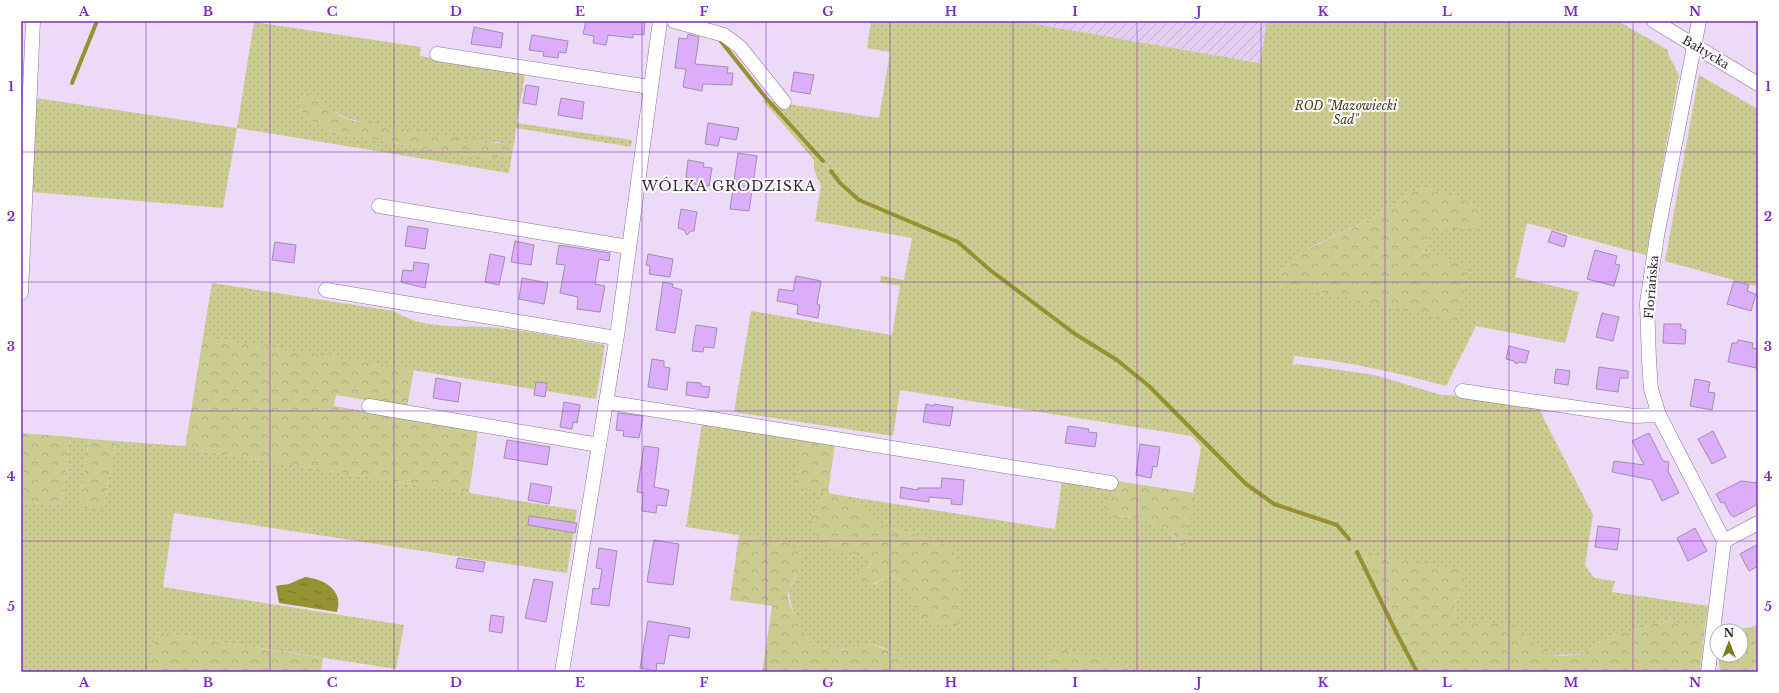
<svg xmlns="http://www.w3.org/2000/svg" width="1779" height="693" viewBox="0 0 1779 693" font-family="'Libre Baskerville',serif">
	<defs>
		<pattern id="industrial-furrows" width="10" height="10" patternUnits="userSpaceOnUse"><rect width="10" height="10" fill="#e3cef2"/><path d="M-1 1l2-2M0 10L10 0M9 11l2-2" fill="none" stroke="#c3b1d0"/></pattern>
		<pattern id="grass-dots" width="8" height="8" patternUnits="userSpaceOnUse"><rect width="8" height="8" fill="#cbcc90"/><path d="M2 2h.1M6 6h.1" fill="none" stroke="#aeaf7c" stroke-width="1.8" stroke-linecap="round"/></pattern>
		<pattern id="forest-crowns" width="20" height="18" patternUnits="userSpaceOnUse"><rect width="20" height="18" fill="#cbcc90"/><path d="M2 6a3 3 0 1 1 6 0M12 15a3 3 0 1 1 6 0" fill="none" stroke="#aeaf7c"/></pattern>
		<pattern id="water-ripples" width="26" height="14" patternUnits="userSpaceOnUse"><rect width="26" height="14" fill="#949231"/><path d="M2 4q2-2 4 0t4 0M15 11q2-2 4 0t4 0" fill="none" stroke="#79772a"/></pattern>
	</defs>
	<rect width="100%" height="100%" fill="#ecdaf8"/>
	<path fill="url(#industrial-furrows)" d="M1018,21h249l-6,42z"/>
	<g fill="url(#grass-dots)" fill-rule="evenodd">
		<path d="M871,21h147l242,42 7,-42h351l50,29v4l11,21 -33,180 -119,-32 -12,54 64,15 -14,51 -89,-17 -30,60c-51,-14 -100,-25 -152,-30l-1,10 4,-2 78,11 66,20h10l88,14 54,106 -8,50 9,13 21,3 -3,11 96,14 -3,22 -35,-7 -10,1 -29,9 -22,5 -26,18 -29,1 -14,-5 -6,-6 -63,-22h-10l-6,-5 -1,-14 7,-10 -98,-38 59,117h-287l-88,-7 3,7h-145l-10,-19c-16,-7 -31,-15 -46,-3l-36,-4c-9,-9 -28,-46 -23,-58 4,-9 11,-15 13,-25l-19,-21 -98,-15 16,-104 101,16 24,54 -12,18 37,42h10l7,2c4,8 2,12 -7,15l12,15 14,-9c15,2 22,13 25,27l50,-19 -4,-12 -16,-28 -31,-11 -24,-5 -13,-7 -16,-15 -15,-10 211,33 7,-48 55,7 -3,29 19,-1 39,15 3,10 4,7h5l17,-101 -9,-11 -292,-46 -7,46 -159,-24 17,-101 141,24 8,-49 -20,-4 1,-6 23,4 8,-42 -97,-17 6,-35 -7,-16v-10l-52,-60 117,18 11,-66 -23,-4zM1420,187l19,4 39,15 3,4 -34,19 -10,1 -9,6 -5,17 -145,31 4,-16 27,-20 61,-29z"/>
		<path d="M254,22l167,25 -1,9 105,19 -8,48 115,17 -1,7 -115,-19 -2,17 -18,-3 -7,1c-47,-7 -97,-11 -142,-25 -17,-5 -26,-25 -45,-23l-3,5v9c11,14 24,19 40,25l140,23 13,1 20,-4 -3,19 -272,-45 -14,80 -192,-16 5,-94 201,30z"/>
		<path d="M1699,75l59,34v164l-3,13 -90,-25z"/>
		<path d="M212,283l182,28c32,21 70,13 105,17 35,4 71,11 106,17l-9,54 -393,-62z"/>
		<path d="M70,437l19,2 -9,63 24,4 12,-65 69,5v2l392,62 -10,63 -393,-60 -11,74 241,38 -8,44 -240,-37 -7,40h-128v-170l34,3 7,-2z"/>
	</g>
	<g fill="url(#forest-crowns)">
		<path d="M310,94l10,5 20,17 14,5 135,22h13l12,2 -2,9 -20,4 -13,-1 -140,-23c-16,-6 -29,-11 -40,-25v-9l3,-5z"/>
		<path d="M1420,187l19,4 39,15 3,4 -4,18c-12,2 -42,-2 -49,9 -2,4 -3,11 -5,15l46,14 -11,55 -180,-37 4,-16 12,-12 76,-37z"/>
		<path d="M203,337l211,32 -7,38 -71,-12 -2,11 144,24 -9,63 -284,-45z"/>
		<path d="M21,433l49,4 -8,66 -7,2 -34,-3z"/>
		<path d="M89,439l27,2 -12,65 -3,4 -19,-3 -2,-5z"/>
		<path d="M803,439l32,5 -7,49 16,3 6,3 9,7 16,15 13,7 24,5 31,11 9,5 6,12 1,11 4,12 -6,41c-11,-1 -24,0 -34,-6 -18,-12 -6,-39 -35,-43 -10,6 -16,11 -29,7l-3,-5 1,-5c9,-6 19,-4 12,-18 -9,-3 -19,-1 -28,-4 -12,-3 -35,-20 -29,-34 3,-9 10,-16 15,-24l-33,-5z"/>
		<path d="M1117,481l77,12 -9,56c-11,-2 -9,-10 -13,-18l-39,-15 -19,1 -7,-3 -3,-7 1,-7 10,-3z"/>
		<path d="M739,534l45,8 17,8c9,22 -12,27 -13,46 0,10 8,20 12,28 4,8 6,15 13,22l36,4 6,-5 12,-2 20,7 8,3 6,5 4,14h-143l10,-66 -42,-6z"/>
		<path d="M1363,555l97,14 5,12 -4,12 -7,10 1,14 6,5 24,-1 27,5 15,9 13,15 14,5 8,1 21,-2 26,-18 22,-5 29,-9 10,-1 35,7 -5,44h-278z"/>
		<path d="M1758,625v47h-38l-2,-17h23v-24h-22v-2l29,-1z"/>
		<path d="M156,632l167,26 -2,14h-172z"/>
		<path d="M1052,649l54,9 29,14h-85l-3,-7v-11z"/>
	</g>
	<path fill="url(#water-ripples)" d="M305,577c19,2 39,13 32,35l-58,-9 -3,-17 13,-2z"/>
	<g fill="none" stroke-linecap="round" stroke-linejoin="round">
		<g stroke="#949231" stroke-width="4">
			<path d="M720,40l46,58 57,63"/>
			<path d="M72,83l25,-62"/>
			<path d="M831,171l9,12 19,17 99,42 32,28 85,64 42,26 32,26 97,98 28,20 63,21 12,14"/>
			<path d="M1357,552l40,82 20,38"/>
		</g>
	</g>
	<g fill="#dcadfb" stroke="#a090ab">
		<path d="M586,21h59l-1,14 -11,-1v4l-25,-3 -2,10 -13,-2 1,-7 -11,-2z"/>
		<path d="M474,27l29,6 -2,15 -30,-4z"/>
		<path d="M688,34l11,3 -4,27 33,3 -1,6h6l-1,12 -29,-1 -1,7 -19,-4 3,-18 -11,-1 4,-30 8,1z"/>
		<path d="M532,35l36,6 -2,12 -7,-1 -1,6 -15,-2 1,-4 -15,-2z"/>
		<path d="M794,72l20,3 -4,19 -19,-3z"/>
		<path d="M526,85l13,2 -3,18 -13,-2z"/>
		<path d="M561,98l23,4 -2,17 -24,-4z"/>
		<path d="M708,123l31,5 -3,12 -16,-3 -2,9 -13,-2z"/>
		<path d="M738,153l19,3 -8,55 -19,-2z"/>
		<path d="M688,160l16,3 -1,4 9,1 -3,18 -15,-2v-4l-8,-2z"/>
		<path d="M681,209l16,3 -3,19h-3l-4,4 -3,-5 -6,-2z"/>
		<path d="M408,226l20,3 -3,20 -20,-3z"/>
		<path d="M1552,231l15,5 -3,11 -16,-5z"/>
		<path d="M515,241l19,4 -3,20 -20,-3z"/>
		<path d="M275,242l21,3 -2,18 -22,-3z"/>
		<path d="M559,245l51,8 -1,8 -10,-2 -4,25 10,2 -5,26 -23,-3 1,-12 -18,-4 5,-28 -9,-1z"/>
		<path d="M1595,250l22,6 -2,8 5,1 -6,21 -27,-7z"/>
		<path d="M490,254l15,3 -6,28 -14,-3z"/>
		<path d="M648,254l25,5 -3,18 -21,-3 1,-8 -4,-1z"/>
		<path d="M414,262l15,2 -4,24 -24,-6 2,-12 10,1z"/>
		<path d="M796,276l25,5 -4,23 3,1 -2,13 -21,-4 1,-9 -21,-4 2,-12 14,2z"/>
		<path d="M522,278l26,5 -4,21 -25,-5z"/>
		<path d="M1734,281l15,4 -2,6 9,3 -5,17 -24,-7z"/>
		<path d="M663,282l10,2 -1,3 10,3 -7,43 -19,-3z"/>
		<path d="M1602,313l17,4 -6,24 -17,-4z"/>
		<path d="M1664,324h17v5l5,1 -1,14 -22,-1z"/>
		<path d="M696,325l21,3 -3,20 -10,-1 -1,5 -11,-1z"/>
		<path d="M1738,340l15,3 -1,5 6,1 -2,19 -28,-6 4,-19h5z"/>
		<path d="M1509,346l20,5 -3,12 -7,-1 -3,2 -2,-3 -8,-2z"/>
		<path d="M652,359l12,2v6l6,1 -3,22 -19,-3z"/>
		<path d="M1599,367l29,4v7h-8l-2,14 -22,-3z"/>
		<path d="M1556,369l14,2 -2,14 -14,-2z"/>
		<path d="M436,378l25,5 -3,19 -25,-4z"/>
		<path d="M1695,379l15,3 -2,10 7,1 -3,17 -22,-4z"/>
		<path d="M536,382l11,1 -2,14 -11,-2z"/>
		<path d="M687,382l14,1v3l9,1 -2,11 -22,-3z"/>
		<path d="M564,402l16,3 -3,18 -4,-1 -1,7 -12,-2z"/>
		<path d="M926,404l8,2v-2l19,3 -3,19 -27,-4z"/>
		<path d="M618,413l25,3 -4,22 -16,-2 1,-5 -8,-1z"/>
		<path d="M1068,426l21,3 -1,3 9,1 -2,14 -30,-4z"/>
		<path d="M1713,431l13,26 -14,7 -14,-25z"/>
		<path d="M1649,433l14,28 6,1 -1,9 11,22 -17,8 -10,-21 -40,-8 2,-11 30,4 -12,-24z"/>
		<path d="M507,440l43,7 -3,18 -43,-7z"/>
		<path d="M1140,444l20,3 -3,20 -4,-1 -2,12 -15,-3z"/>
		<path d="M644,446l15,2 -5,39 15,3 -3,16 -9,-1 -1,8 -14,-2 1,-18 -6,-1z"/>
		<path d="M942,478l22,2 -2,25 -11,-1 1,-5 -23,-2v5l-29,-4 1,-11 17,3v-2h23z"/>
		<path d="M1741,481l17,2v21l-24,13 -4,-3 -6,-12 -3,1 -5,-9z"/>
		<path d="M531,483l21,4 -3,17 -21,-4z"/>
		<path d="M529,516l48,7 -2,10 -47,-8z"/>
		<path d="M1598,526l22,3 -3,21 -22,-3z"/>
		<path d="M1695,528l12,23 -19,10 -11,-23z"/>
		<path d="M654,540l25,4 -6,41 -26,-3z"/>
		<path d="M1758,544v22l-9,5 -9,-17z"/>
		<path d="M599,548l18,3 -8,55 -18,-2 2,-16 6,1 3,-20 -6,-1z"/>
		<path d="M458,558l27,4 -2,10 -27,-4z"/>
		<path d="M534,579l19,3 -7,40 -21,-4z"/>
		<path d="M491,615l13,2 -2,16 -13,-2z"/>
		<path d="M648,621l42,7 -1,10 -20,-3 -5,29 -7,-1 -1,8 -16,-3z"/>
	</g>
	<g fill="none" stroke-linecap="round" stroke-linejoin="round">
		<defs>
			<g id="minor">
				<path d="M674,21l50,14 16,12 44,55"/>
				<path d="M1654,21l104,63"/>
				<path d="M1699,21l-42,215 -10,67 2,57 2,29 8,26 65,126"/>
				<path d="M437,54l213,33"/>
				<path d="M379,206l250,41"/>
				<path d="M326,290l290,48"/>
				<path d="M21,293l12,-272"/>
				<path d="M1462,391l172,25 25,-1"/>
				<path d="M606,402l505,81"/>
				<path d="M369,406l230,39"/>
				<path d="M1724,541l34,-18"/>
				<path d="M562,672l56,-343 42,-308"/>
				<path d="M1708,672l16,-131"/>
			</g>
		</defs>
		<use href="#minor" stroke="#887893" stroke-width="15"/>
		<use href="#minor" stroke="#fff" stroke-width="14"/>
	</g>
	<path fill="none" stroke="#7b2cbf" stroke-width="1" stroke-opacity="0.55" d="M146,21v651M270,21v651M394,21v651M518,21v651M642,21v651M766,21v651M890,21v651M1013,21v651M1137,21v651M1261,21v651M1385,21v651M1509,21v651M1633,21v651M21,152h1737M21,282h1737M21,411h1737M21,541h1737"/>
	<g text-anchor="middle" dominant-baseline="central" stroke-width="4" stroke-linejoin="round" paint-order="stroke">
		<g font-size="12" fill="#28222d" stroke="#fff">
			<text transform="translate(1706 52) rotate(31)">Bałtycka</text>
			<text transform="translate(1651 287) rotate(-85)">Floriańska</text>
		</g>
		<g font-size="12" font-style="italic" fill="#3e3e16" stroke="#fff">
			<text x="1346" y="105">ROD "Mazowiecki<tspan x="1346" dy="14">Sad"</tspan></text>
		</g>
		<g font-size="14" letter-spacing="1" fill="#34263d" stroke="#fff">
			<text x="729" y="186">WÓLKA GRODZISKA</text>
		</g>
	</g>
	<rect width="1779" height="693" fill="none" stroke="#ffffff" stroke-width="44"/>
	<g transform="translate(1729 643)"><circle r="19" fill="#ffffff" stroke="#a9a7ab"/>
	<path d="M0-3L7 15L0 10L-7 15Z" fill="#7c7b22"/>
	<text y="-6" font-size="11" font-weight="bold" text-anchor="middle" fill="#28222d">N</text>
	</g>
	<rect x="22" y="22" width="1735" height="649" fill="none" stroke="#7b2cbf" stroke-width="1.5"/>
	<g font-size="13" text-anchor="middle" font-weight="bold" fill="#7b2cbf">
		<text x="84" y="16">A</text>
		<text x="208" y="16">B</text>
		<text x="332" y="16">C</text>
		<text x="456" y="16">D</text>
		<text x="580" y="16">E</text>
		<text x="704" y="16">F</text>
		<text x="828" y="16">G</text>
		<text x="951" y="16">H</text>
		<text x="1075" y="16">I</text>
		<text x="1199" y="16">J</text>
		<text x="1323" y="16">K</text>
		<text x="1447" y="16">L</text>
		<text x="1571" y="16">M</text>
		<text x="1695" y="16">N</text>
		<text x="11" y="91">1</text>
		<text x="1768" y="91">1</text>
		<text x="11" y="221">2</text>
		<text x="1768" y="221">2</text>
		<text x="11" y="351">3</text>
		<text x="1768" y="351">3</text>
		<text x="11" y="481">4</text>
		<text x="1768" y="481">4</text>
		<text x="11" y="611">5</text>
		<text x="1768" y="611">5</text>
		<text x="84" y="687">A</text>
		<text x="208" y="687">B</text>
		<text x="332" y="687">C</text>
		<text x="456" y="687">D</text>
		<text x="580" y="687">E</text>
		<text x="704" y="687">F</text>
		<text x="828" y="687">G</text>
		<text x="951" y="687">H</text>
		<text x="1075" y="687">I</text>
		<text x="1199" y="687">J</text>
		<text x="1323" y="687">K</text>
		<text x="1447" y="687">L</text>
		<text x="1571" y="687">M</text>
		<text x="1695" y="687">N</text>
	</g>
</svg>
